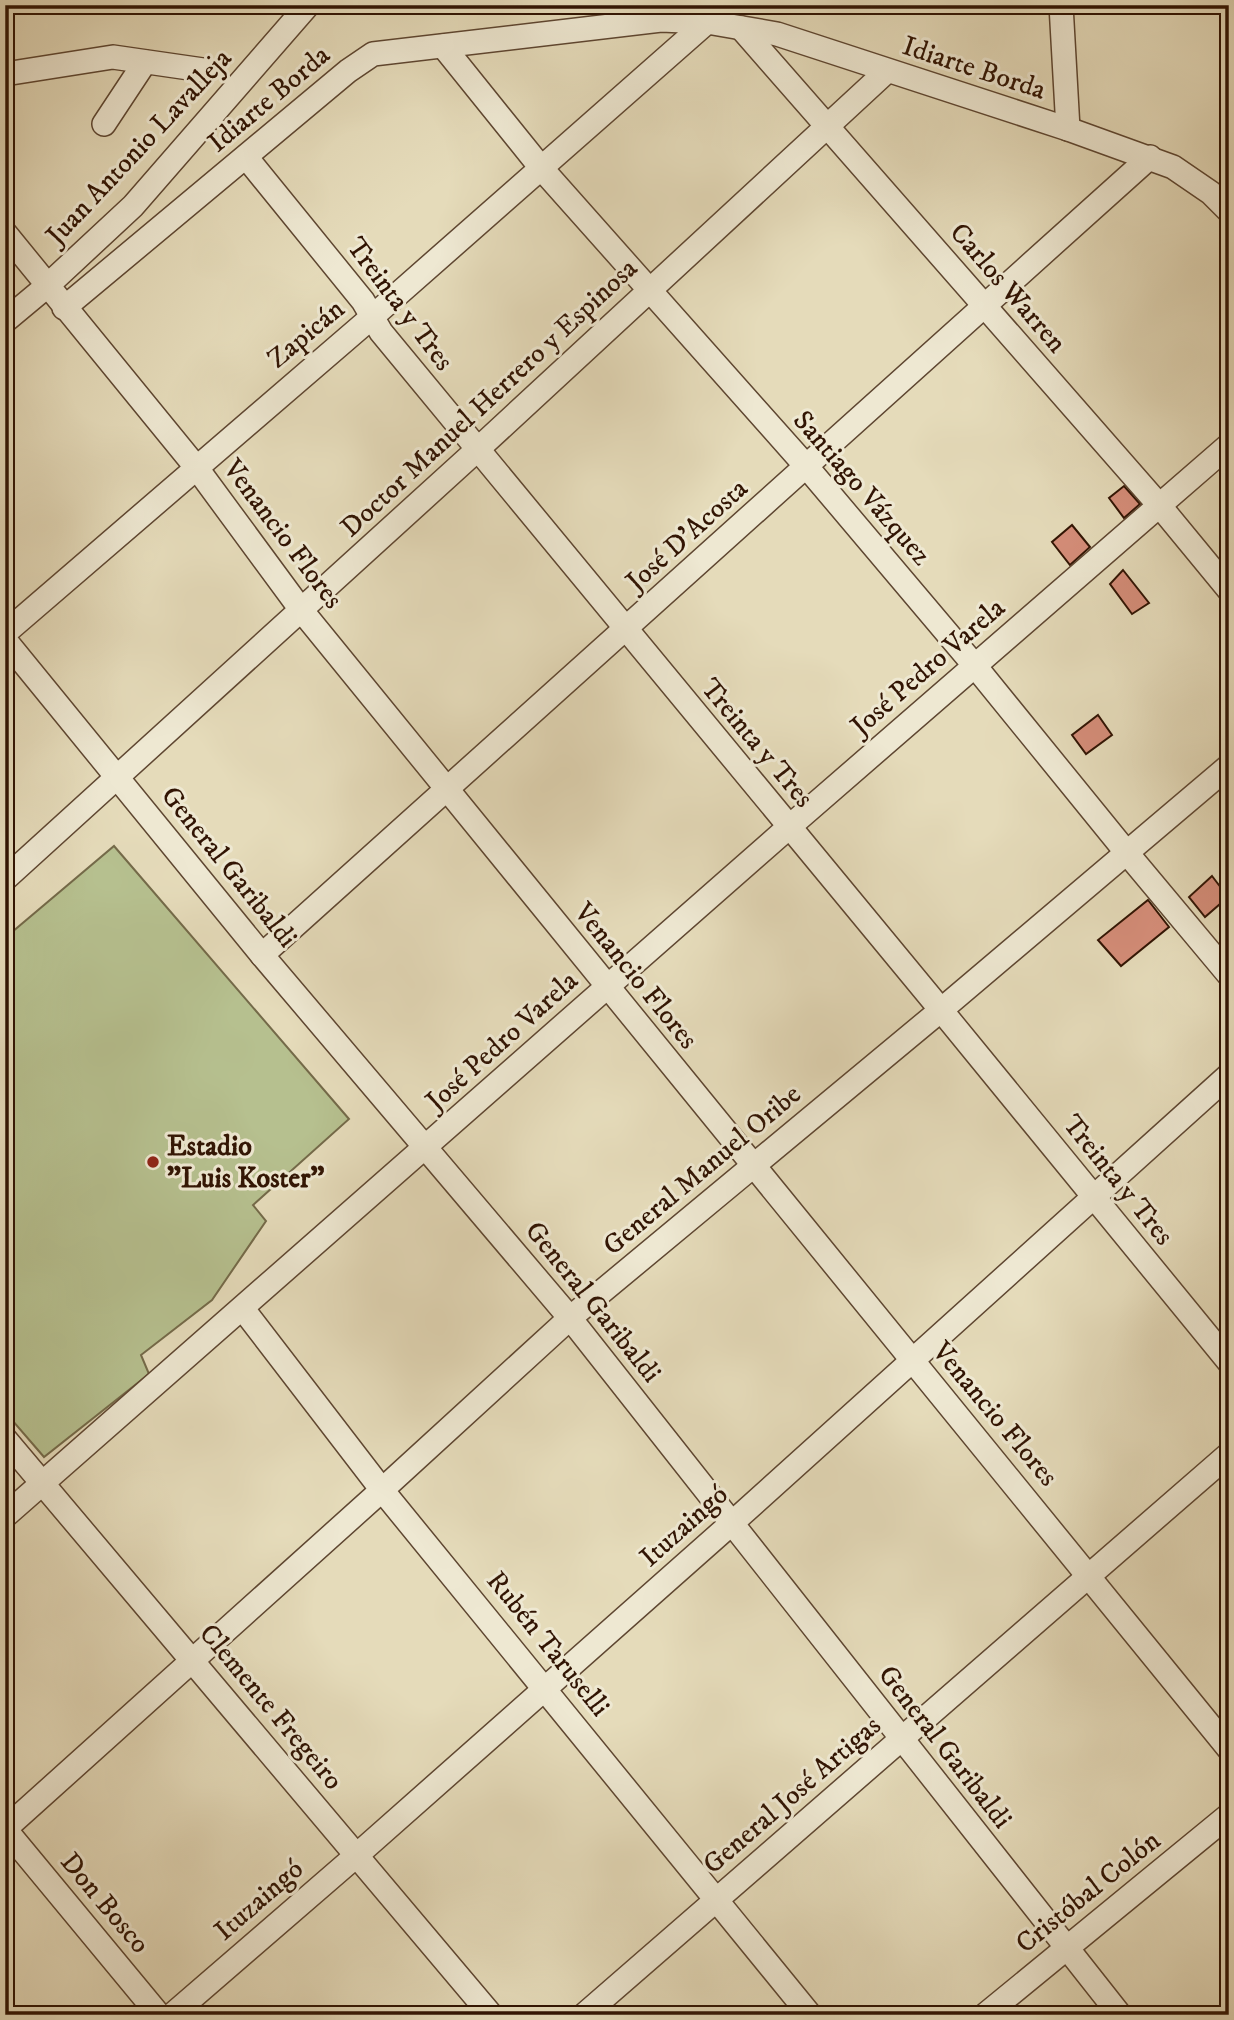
<svg xmlns="http://www.w3.org/2000/svg" width="1234" height="2020" viewBox="0 0 1234 2020" font-family="'IM FELL DW Pica',serif">
	<rect width="100%" height="100%" fill="#e5dbba"/>
	<filter id="stains"><feTurbulence type="fractalNoise" baseFrequency=".00286" numOctaves="4"/><feColorMatrix values="0 0 0 0 .2 0 0 0 0 .09 0 0 0 0 .02 0 0 0 .5 -.17"/></filter>
	<radialGradient id="worn" r=".72"><stop offset=".6" stop-color="#630" stop-opacity="0"/><stop offset="1" stop-color="#630" stop-opacity=".3"/></radialGradient>
	<path fill="#b6c08f" stroke="#746a49" stroke-width="2" d="M114,846l235,273 -96,86 13,16 -54,79 -71,55 8,19 -105,83 -39,-45v-474z"/>
	<g fill="#d58d79" stroke="#311403" stroke-width="2">
		<path d="M1124,486l16,18 -16,14 -15,-20z"/>
		<path d="M1072,525l18,22 -20,18 -18,-23z"/>
		<path d="M1123,570l26,33 -17,11 -22,-30z"/>
		<path d="M1098,715l14,20 -26,19 -14,-19z"/>
		<path d="M1212,876l16,21 -23,20 -16,-20z"/>
		<path d="M1148,900l21,27 -48,39 -23,-26z"/>
	</g>
	<g fill="none" stroke-linecap="round" stroke-linejoin="round">
		<defs>
			<g id="minor">
				<path d="M1061,5l7,124"/>
				<path d="M741,28l418,477 70,85"/>
				<path d="M443,46l99,123 264,297 169,200 152,187 102,122"/>
				<path d="M5,74l108,-17 90,13"/>
				<path d="M104,124l41,-62"/>
				<path d="M246,157l117,144 18,31 560,678 288,352"/>
				<path d="M5,233l191,234 106,144 927,1138"/>
				<path d="M64,308l284,-237 25,-17 288,-34 46,2 70,12 291,95 105,38 38,26 18,18"/>
				<path d="M5,321l42,-35 86,-80 175,-201"/>
				<path d="M5,633l367,-316 335,-295"/>
				<path d="M5,640l257,315 308,363 550,697"/>
				<path d="M5,879l473,-430 409,-378"/>
				<path d="M262,955l888,-798"/>
				<path d="M243,1309l139,181 428,525"/>
				<path d="M5,1439l486,576"/>
				<path d="M5,1516l784,-689 440,-382"/>
				<path d="M5,1829l377,-339 188,-172 371,-308 288,-244"/>
				<path d="M5,1829l154,186"/>
				<path d="M172,2015l185,-160 375,-332 497,-448"/>
				<path d="M584,2015l645,-561"/>
				<path d="M985,2015l244,-200"/>
			</g>
		</defs>
		<use href="#minor" stroke="#5e4631" stroke-width="26"/>
		<use href="#minor" stroke="#eee8d2" stroke-width="23"/>
	</g>
	<circle fill="#8f2418" stroke="#eee8d2" stroke-width="2.5" cx="153" cy="1162" r="7"/>
	<g text-anchor="middle" dominant-baseline="central" stroke-width="6" stroke-linejoin="round" paint-order="stroke">
		<g font-size="28" fill="#311403" stroke="#eee8d2">
			<text transform="translate(974 68) rotate(18)">Idiarte Borda</text>
			<text transform="translate(269 99) rotate(-40)">Idiarte Borda</text>
			<text transform="translate(139 147) rotate(-47)">Juan Antonio Lavalleja</text>
			<text transform="translate(1008 288) rotate(49)">Carlos Warren</text>
			<text transform="translate(400 304) rotate(53)">Treinta y Tres</text>
			<text transform="translate(306 334) rotate(-40)">Zapicán</text>
			<text transform="translate(489 398) rotate(-43)">Doctor Manuel Herrero y Espinosa</text>
			<text transform="translate(862 488) rotate(49)">Santiago Vázquez</text>
			<text transform="translate(283 534) rotate(53)">Venancio Flores</text>
			<text transform="translate(687 535) rotate(-42)">José D'Acosta</text>
			<text transform="translate(928 667) rotate(-41)">José Pedro Varela</text>
			<text transform="translate(757 743) rotate(50)">Treinta y Tres</text>
			<text transform="translate(229 867) rotate(51)">General Garibaldi</text>
			<text transform="translate(636 976) rotate(51)">Venancio Flores</text>
			<text transform="translate(502 1041) rotate(-42)">José Pedro Varela</text>
			<text transform="translate(702 1170) rotate(-40)">General Manuel Oribe</text>
			<text transform="translate(1118 1180) rotate(51)">Treinta y Tres</text>
			<text transform="translate(593 1302) rotate(51)">General Garibaldi</text>
			<text transform="translate(995 1414) rotate(50)">Venancio Flores</text>
			<text transform="translate(684 1526) rotate(-42)">Ituzaingó</text>
			<text transform="translate(548 1644) rotate(51)">Rubén Taruselli</text>
			<text transform="translate(271 1707) rotate(50)">Clemente Fregeiro</text>
			<text transform="translate(945 1747) rotate(52)">General Garibaldi</text>
			<text transform="translate(792 1795) rotate(-41)">General José Artigas</text>
			<text transform="translate(1088 1892) rotate(-39)">Cristóbal Colón</text>
			<text transform="translate(259 1900) rotate(-41)">Ituzaingó</text>
			<text transform="translate(105 1903) rotate(50)">Don Bosco</text>
		</g>
		<g font-size="28" font-weight="bold" fill="#311403" stroke="#eee8d2" text-anchor="start">
			<text x="167" y="1146">Estadio<tspan x="167" dy="32">"Luis Koster"</tspan></text>
		</g>
	</g>
	<rect width="1234" height="2020" fill="none" stroke="#e5dbba" stroke-width="28"/>
	<rect x="7" y="7" width="1220" height="2006" fill="none" stroke="#311403" stroke-width="3.5"/>
	<rect x="14" y="14" width="1206" height="1992" fill="none" stroke="#311403" stroke-width="2"/>
	<rect width="100%" height="100%" filter="url(#stains)"/>
	<rect width="100%" height="100%" fill="url(#worn)"/>
</svg>
